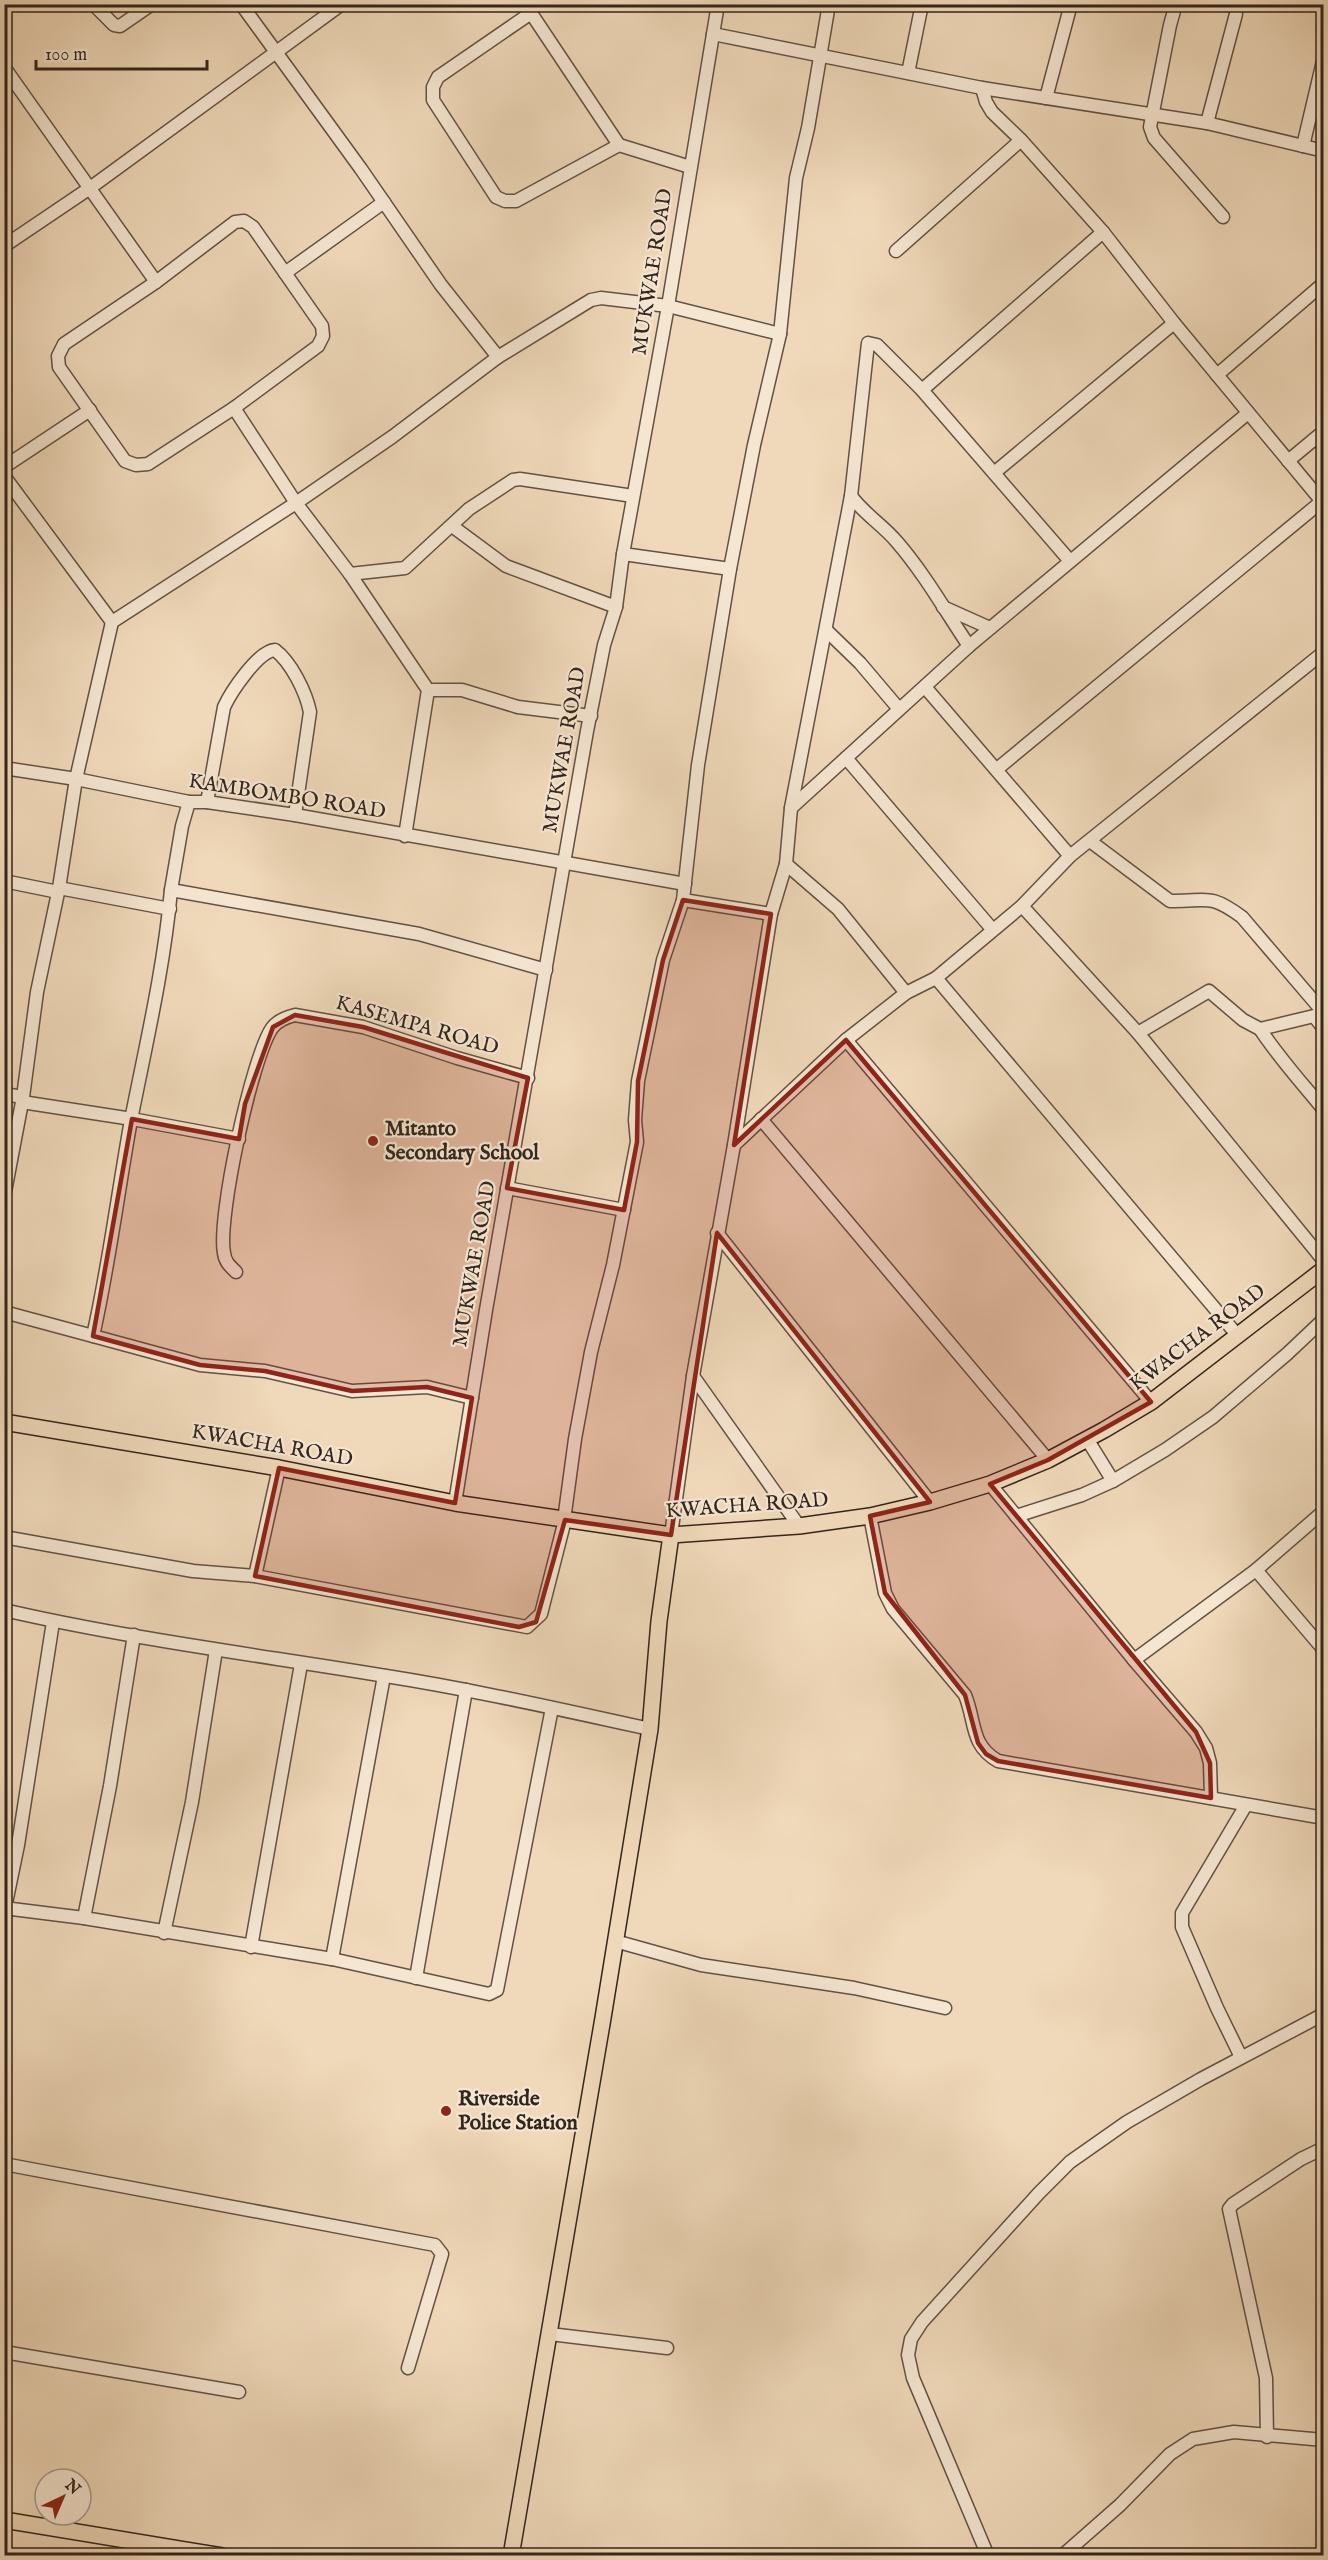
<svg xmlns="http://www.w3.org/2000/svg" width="1328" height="2560" viewBox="0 0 1328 2560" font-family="'IM FELL English',serif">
	<rect width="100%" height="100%" fill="#f0d9ba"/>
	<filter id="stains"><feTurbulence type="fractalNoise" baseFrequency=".00333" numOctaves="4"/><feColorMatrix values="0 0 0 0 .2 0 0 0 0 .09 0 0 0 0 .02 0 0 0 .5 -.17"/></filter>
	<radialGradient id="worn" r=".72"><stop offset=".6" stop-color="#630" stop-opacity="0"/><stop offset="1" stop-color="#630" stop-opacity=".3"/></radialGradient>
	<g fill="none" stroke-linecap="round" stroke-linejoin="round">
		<defs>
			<g id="minor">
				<path d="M93,4l21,21 6,1 32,-22"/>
				<path d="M241,4l120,165 80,116 57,72"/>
				<path d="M525,4l94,141 71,22"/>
				<path d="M1176,4l-6,21 -20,102 4,11 69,79"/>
				<path d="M4,9l7,-5"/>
				<path d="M531,13l-93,64 -5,10v13l63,97 9,4h11l103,-56"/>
				<path d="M713,34l269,54 225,35 117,28"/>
				<path d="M4,67l152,215"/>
				<path d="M908,73l14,-69"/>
				<path d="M982,88l4,14 6,10 29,28 82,92 71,91 150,181"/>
				<path d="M1046,98l25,-94"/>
				<path d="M1207,123l29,-109"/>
				<path d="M1303,146l21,-89"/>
				<path d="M244,221l9,6 69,99 1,10 -5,10 -84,62 -86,56 -12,1 -11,-4 -66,-94 -1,-11 6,-12 92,-62 79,-60z"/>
				<path d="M4,246l86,-58 252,-184"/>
				<path d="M896,251l125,-111"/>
				<path d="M285,273l99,-71"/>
				<path d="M1217,375l107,-92"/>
				<path d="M922,390l181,-158"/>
				<path d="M234,408l62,95 54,71 78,116 -23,146"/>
				<path d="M1288,461l36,-30"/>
				<path d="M4,467l86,-57"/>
				<path d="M994,473l180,-150"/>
				<path d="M4,476l108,146"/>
				<path d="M851,496c13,18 32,29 46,46 27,31 49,70 72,104"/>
				<path d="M452,526l54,40 110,41"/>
				<path d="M623,554l107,15"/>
				<path d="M350,574l55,-6 64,-59 44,-29 7,-1 113,17"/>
				<path d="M943,607l47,21"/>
				<path d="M826,630l34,33 39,46"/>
				<path d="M925,687l145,169"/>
				<path d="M428,690h34l56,17 73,9"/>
				<path d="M846,758l146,171"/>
				<path d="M4,768l72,11 113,23h18l88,13 390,69"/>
				<path d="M997,769l324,-267"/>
				<path d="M189,802l-7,24 -11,64 248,44 127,36"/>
				<path d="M207,802l17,-95c7,-15 34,-56 51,-57 16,12 31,42 35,62l-15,103"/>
				<path d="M791,808l178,-162 279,-233"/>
				<path d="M1090,841l80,60c37,1 38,-9 72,16l82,96"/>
				<path d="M786,864l52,45 68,84"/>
				<path d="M4,881l54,11"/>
				<path d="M59,888l111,21"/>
				<path d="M683,900l88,14"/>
				<path d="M1022,906l116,127 186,228"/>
				<path d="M936,978l302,358"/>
				<path d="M1260,1029c19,29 42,54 64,81"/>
				<path d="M1138,1033l71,-42 34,29 17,9 54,-13 10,13"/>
				<path d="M846,1040l305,362"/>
				<path d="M4,1094l19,3"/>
				<path d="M22,1102l110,17 107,20"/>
				<path d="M761,1119l287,341"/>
				<path d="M734,1145l112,-105 60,-47 30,-15 86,-72 48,-50 254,-204"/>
				<path d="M507,1188l117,22"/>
				<path d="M4,1197l19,-100 14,-105 22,-104 17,-109 36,-157 184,-119 96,-66 106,-80 93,-57 10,-2 67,8 112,28"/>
				<path d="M717,1233l213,269"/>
				<path d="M236,1272c-6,-6 -11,-10 -12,-19 -7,-34 28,-196 48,-225 5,-7 15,-11 23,-13l68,12 94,31 71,20"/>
				<path d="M4,1312l89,24c16,-71 25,-144 38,-216 15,-76 33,-152 40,-230"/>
				<path d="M93,1336l107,29 65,6 87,20 75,-4 45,11"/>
				<path d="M693,1376l106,150"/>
				<path d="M1087,1439l26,42"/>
				<path d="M990,1484l144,176 62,72 10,16 4,15 1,35"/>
				<path d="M455,1503l31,-193 101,-579 17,-86 12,-38 7,-53 45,-248 50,-302"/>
				<path d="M870,1516l15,77 8,16 72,86c11,27 5,50 33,66l326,57"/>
				<path d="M1016,1516l66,-21 31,-14 52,-31 48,-33 74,-63 37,-35"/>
				<path d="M564,1520l11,-81 16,-87 22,-87 24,-123 -2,-22 3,-39 25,-121 20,-60 15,-135 32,-196 24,-124 26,-111 16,-156 12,-50 21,-124"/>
				<path d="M671,1535l22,-159 41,-231 37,-231 15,-50 5,-56 60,-312 17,-153 9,2 45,45 148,171"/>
				<path d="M4,1537l189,34 62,5 272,51 14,-13 24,-94"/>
				<path d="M1256,1570l68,80"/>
				<path d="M255,1576l24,-108"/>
				<path d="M4,1610c126,29 255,45 382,66 89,14 176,34 264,53"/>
				<path d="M134,1635l-24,151 -26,132 248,41 157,35 8,-4 55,-282"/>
				<path d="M1134,1660l122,-90 68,-59"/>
				<path d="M4,1908l80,10"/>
				<path d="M5,1908l13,-63 35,-223"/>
				<path d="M164,1933l28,-131 24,-152"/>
				<path d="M615,1941l86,24 153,23 91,20"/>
				<path d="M251,1947l50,-283"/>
				<path d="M332,1959l52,-283"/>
				<path d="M416,1978l50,-288"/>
				<path d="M1241,2057l-24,-49 -35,-81v-14l64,-108"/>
				<path d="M4,2164l431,81 7,9 -34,114"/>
				<path d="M550,2334l117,14"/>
				<path d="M4,2352l235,40"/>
				<path d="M1267,2437l-1,-59 -37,-169 4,-5 68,-45 23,-11"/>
				<path d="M136,2556l1,-15"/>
				<path d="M988,2556l-75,-178 -5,-23 3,-16 11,-17 117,-129 31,-31 57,-40 74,-43 123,-65"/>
				<path d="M1062,2556l58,-51 50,-51 23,-15 41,-7 90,8"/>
			</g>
			<g id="major">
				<path d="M4,1422l275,46 176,35 216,32 128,-9 71,-10 60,-14 60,-18 58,-24 56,-30 47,-28 173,-133"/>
				<path d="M4,2520l218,36"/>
				<path d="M511,2556l92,-538 47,-289 9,-108 12,-86"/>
			</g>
		</defs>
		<use href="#minor" stroke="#625244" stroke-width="15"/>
		<use href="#major" stroke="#32251d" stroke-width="18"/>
		<use href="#minor" stroke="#f5e6d2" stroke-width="12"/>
		<use href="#major" stroke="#f0d9ba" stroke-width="15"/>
	</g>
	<path fill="#8f2418" fill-opacity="0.2" stroke="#8f2418" stroke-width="4.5" stroke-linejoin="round" d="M683,900l88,14 -37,231 112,-105 305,362 -103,58 -58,24 206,248 14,31 1,35 -213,-37 -12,-7 -8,-11 -13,-48 -80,-102 -15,-77 60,-14 -213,-269 -46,302 -106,-15 -29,102 -17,5 -264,-51 24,-108 176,35 17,-105 -45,-11 -75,4 -87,-20 -65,-6 -107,-29 39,-217 107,20 6,-35 28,-77 22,-12 68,12 165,51 -21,110 117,22 13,-68 1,-61 25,-121z"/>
	<g fill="#8f2418" stroke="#f5e6d2" stroke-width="2">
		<circle cx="373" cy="1141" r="6"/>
		<circle cx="446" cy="2111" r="6"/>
	</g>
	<g text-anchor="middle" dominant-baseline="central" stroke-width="4.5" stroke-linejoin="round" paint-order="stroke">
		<g font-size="21" fill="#32251d" stroke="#f5e6d2">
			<text transform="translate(653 272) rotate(-81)">MUKWAE ROAD</text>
			<text transform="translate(565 750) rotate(-80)">MUKWAE ROAD</text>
			<text transform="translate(287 797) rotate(9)">KAMBOMBO ROAD</text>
			<text transform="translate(417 1026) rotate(16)">KASEMPA ROAD</text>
			<text transform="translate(475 1264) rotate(-80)">MUKWAE ROAD</text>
			<text transform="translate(1198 1338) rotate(-37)">KWACHA ROAD</text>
			<text transform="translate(272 1446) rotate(10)">KWACHA ROAD</text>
			<text transform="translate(747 1506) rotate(-4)">KWACHA ROAD</text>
		</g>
		<g font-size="21" font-weight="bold" fill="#32251d" stroke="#f5e6d2" text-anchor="start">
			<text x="385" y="1129">Mitanto<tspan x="385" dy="24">Secondary School</tspan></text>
			<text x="458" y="2099">Riverside<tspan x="458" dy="24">Police Station</tspan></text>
		</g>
	</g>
	<rect width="1328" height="2560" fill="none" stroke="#f0d9ba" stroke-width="24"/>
	<rect x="6" y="6" width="1316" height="2548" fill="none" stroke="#32251d" stroke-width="3"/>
	<rect x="12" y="12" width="1304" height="2536" fill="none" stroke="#32251d" stroke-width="1.5"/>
	<g transform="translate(63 2497) rotate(44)"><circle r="28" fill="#f5e6d2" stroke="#a7998a" stroke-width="1.5"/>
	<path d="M0-4.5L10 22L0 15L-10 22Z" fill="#8f2418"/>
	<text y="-9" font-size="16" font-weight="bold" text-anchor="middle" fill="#32251d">N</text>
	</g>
	<path d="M36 60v9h171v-9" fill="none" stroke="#32251d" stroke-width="3"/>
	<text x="45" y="60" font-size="18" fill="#32251d" stroke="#f5e6d2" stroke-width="4.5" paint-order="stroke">100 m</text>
	<rect width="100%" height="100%" filter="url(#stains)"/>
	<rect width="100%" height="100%" fill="url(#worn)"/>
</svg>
